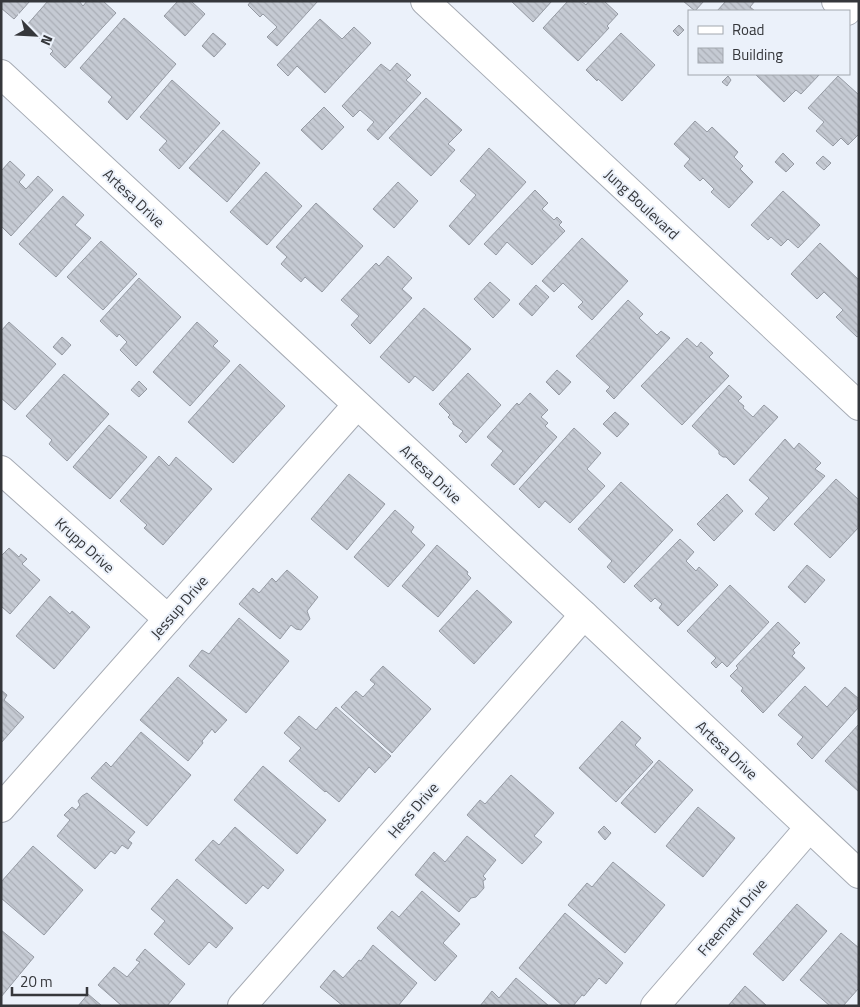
<svg xmlns="http://www.w3.org/2000/svg" width="860" height="1007" viewBox="0 0 860 1007" font-family="'Titillium Web',sans-serif">
	<defs>
		<pattern id="building-back-hatch" width="6" height="6" patternUnits="userSpaceOnUse" patternTransform="scale(1.25)"><rect width="6" height="6" fill="#c5cad3"/><path d="M-1 5l2 2M0 0l6 6M5-1l2 2" fill="none" stroke="#aaaeb6"/></pattern>
	</defs>
	<rect width="100%" height="100%" fill="#ebf1fa"/>
	<g fill="url(#building-back-hatch)" stroke="#959aa3">
		<path d="M1,1h29l-16,18 -13,-11z"/>
		<path d="M48,1h31l4,5 4,-5h16l13,12 -51,55 -15,-14 3,-3 -27,-25z"/>
		<path d="M178,1h13l14,13 -20,22 -21,-20z"/>
		<path d="M251,1h67l-41,45 -10,-9 10,-10 -14,-13 -3,3 -12,-12z"/>
		<path d="M511,1h41l-19,21z"/>
		<path d="M568,1h13l5,4 3,-4h15l14,13 -11,12 2,2 -31,33 -35,-33z"/>
		<path d="M683,1h21l-9,10z"/>
		<path d="M726,1h29l-5,6 5,4h-38z"/>
		<path d="M124,18l52,46 -49,56 -19,-18 4,-5 -32,-29z"/>
		<path d="M320,19l22,20 12,-12 17,16 -46,50 -28,-27 -9,10 -11,-11z"/>
		<path d="M679,25l5,5 -6,6 -5,-5z"/>
		<path d="M213,33l13,11 -12,13 -12,-11z"/>
		<path d="M621,33l34,32 -33,36 -24,-22 -1,2 -11,-11z"/>
		<path d="M397,63l14,12 -5,5 15,13 -43,47 -11,-10 7,-8 -14,-12 -7,7 -11,-11 39,-42 9,7z"/>
		<path d="M755,74h65l-19,20 -5,-4 -12,12z"/>
		<path d="M728,76l3,4 -4,6 -5,-4z"/>
		<path d="M838,76l21,19v39l-11,11 -7,-7 -8,8 -17,-15 8,-9 -16,-14z"/>
		<path d="M172,80l48,43 -41,46 -20,-19 8,-9 -27,-24z"/>
		<path d="M426,98l36,32 -14,14 7,6 -24,26 -42,-38z"/>
		<path d="M324,107l20,20 -22,23 -21,-20z"/>
		<path d="M695,121l12,11 5,-5 26,25 -4,5 9,9 -3,3 13,13 -24,26 -18,-16 3,-3 -11,-11 -3,3 -16,-15 6,-7 -16,-15z"/>
		<path d="M223,130l37,33 -33,39 -38,-34z"/>
		<path d="M489,148l37,34 -57,63 -20,-19 27,-31 -16,-14z"/>
		<path d="M783,153l11,11 -8,8 -11,-10z"/>
		<path d="M823,156l8,7 -7,7 -8,-7z"/>
		<path d="M10,161l15,14 -6,7 7,7 12,-13 15,14 -42,46 -10,-10v-57l1,1z"/>
		<path d="M266,172l36,34 -35,39 -37,-33z"/>
		<path d="M398,182l20,19 -24,27 -21,-19z"/>
		<path d="M535,190l13,13 -6,6 12,11 3,-3 5,5 -3,3 6,6 -33,34 -25,-23 -11,13 -12,-11z"/>
		<path d="M783,191l37,34 -22,23 -10,-9 -7,7 -10,-9 -3,3 -17,-15z"/>
		<path d="M63,196l21,19 -9,10 16,13 -35,39 -37,-33z"/>
		<path d="M316,203l47,43 -41,46 -17,-15 -4,5 -20,-18 6,-7 -11,-10z"/>
		<path d="M582,238l46,43 -36,39 -14,-13 5,-5 -20,-19 -9,9 -12,-11z"/>
		<path d="M101,241l36,33 -34,36 -36,-33z"/>
		<path d="M820,243l39,37v56l-2,1 -21,-20 7,-7 -19,-18 -7,7 -26,-25z"/>
		<path d="M388,256l24,22 -10,11 10,9 -42,46 -19,-19 8,-9 -18,-16 35,-37 3,3z"/>
		<path d="M139,278l42,39 -45,49 -16,-16 7,-8 -8,-8 -2,3 -17,-16z"/>
		<path d="M490,282l20,18 -17,18 -19,-19z"/>
		<path d="M536,285l13,12 -17,19 -13,-12z"/>
		<path d="M628,300l15,14 -4,4 18,17 4,-4 9,7 -56,61 -8,-8 4,-4 -34,-31z"/>
		<path d="M424,308l47,41 -38,42 -18,-15 -6,7 -29,-26z"/>
		<path d="M9,322l47,42 -41,46 -14,-12v-67z"/>
		<path d="M197,322l21,19 -5,5 17,15 -40,45 -37,-34z"/>
		<path d="M62,337l9,8 -9,10 -9,-8z"/>
		<path d="M687,338l10,9 4,-5 12,11 -4,4 20,19 -47,49 -41,-39z"/>
		<path d="M240,364l45,42 -52,57 -45,-41z"/>
		<path d="M557,370l14,12 -12,13 -13,-13z"/>
		<path d="M468,373l33,32 -35,38 -7,-7 4,-5 -10,-7v-2l-5,-5 2,-2 -11,-11z"/>
		<path d="M64,374l45,40 -42,47 -18,-17 3,-4 -26,-24z"/>
		<path d="M139,381l8,8 -8,8 -8,-7z"/>
		<path d="M729,385l13,12 -4,4 6,5 -1,2 10,9 11,-12 14,12 -44,48 -8,-8h-3l-4,-3v-3l-27,-25z"/>
		<path d="M530,393l18,17 -7,7 7,6 -3,3 12,11 -43,48 -23,-20 12,-14 -16,-14 30,-34 2,2z"/>
		<path d="M615,412l14,12 -12,13 -14,-13z"/>
		<path d="M109,425l38,32 -37,42 -37,-32z"/>
		<path d="M574,428l27,25 -14,16 18,17 -35,37 -25,-22 -6,7 -20,-19z"/>
		<path d="M785,439l9,10 5,-6 9,8 13,12 -6,6 10,7 -51,55 -19,-17 14,-16 -20,-18z"/>
		<path d="M159,456l10,10 7,-9 36,32 -49,56 -19,-17 3,-3 -27,-24z"/>
		<path d="M349,474l36,30 -38,46 -36,-31z"/>
		<path d="M836,479l23,21v27l-29,31 -36,-34z"/>
		<path d="M621,482l52,48 -49,53 -17,-16 5,-6 -34,-32z"/>
		<path d="M727,494l16,17 -29,30 -17,-17z"/>
		<path d="M395,510l19,17 -3,5 14,13 -37,42 -34,-30z"/>
		<path d="M680,539l14,13 -8,9 10,10 3,-4 19,18 -40,41 -19,-18 3,-4 -7,-6 -4,4 -17,-16z"/>
		<path d="M437,545l31,27 -1,2 4,4 -33,39 -36,-31z"/>
		<path d="M9,548l10,9 2,-3 6,5 -5,5 18,16 -30,34 -9,-8v-50z"/>
		<path d="M807,565l18,15 -20,23 -17,-16z"/>
		<path d="M287,570l31,27 -11,14 3,8 -9,11 -5,-1 -5,-4 -11,14 -41,-35 14,-16 6,5 13,-15 4,4z"/>
		<path d="M730,585l39,37 -42,45 -5,-5 -6,6 -5,-5 5,-5 -29,-27z"/>
		<path d="M477,590l35,32 -38,42 -35,-33z"/>
		<path d="M50,596l20,18 2,-3 18,16 -36,42 -38,-33z"/>
		<path d="M239,618l50,43 -43,52 -57,-47 13,-16 7,4z"/>
		<path d="M778,622l22,21 -7,7 2,3 -3,3 13,12 -42,45 -22,-22 2,-3 -13,-12 8,-8 -2,-2z"/>
		<path d="M383,666l48,43 -39,44 -51,-46 15,-16 7,6 12,-13 -5,-4z"/>
		<path d="M178,677l49,43 -12,13 -3,-4 -10,12 1,2 -15,18 -48,-41z"/>
		<path d="M805,686l22,21 18,-20 14,12v8l-47,52 -15,-15 6,-7 -25,-22z"/>
		<path d="M1,690l6,5 -3,5 20,17 -23,26z"/>
		<path d="M336,707l55,49 -16,17 -6,-6 -30,35 -13,-11 -1,1 -36,-31 12,-13 -17,-15 15,-17 17,14z"/>
		<path d="M622,721l19,17 -6,7 18,17 -37,40 -37,-34z"/>
		<path d="M859,724v68l-34,-31z"/>
		<path d="M141,732l50,43 -44,51 -56,-48 15,-16 5,5z"/>
		<path d="M659,760l34,30 -38,43 -34,-30z"/>
		<path d="M263,766l63,54 -29,34 -63,-54z"/>
		<path d="M511,775l43,38 -20,23 8,6 -20,22 -55,-49 13,-15 5,4z"/>
		<path d="M87,793l48,39 -7,8 4,3 -4,6 -6,-4 -7,9 -4,-3 -16,18 -38,-33 13,-16 -6,-5 8,-8 4,3 4,-5 -2,-4 4,-5z"/>
		<path d="M698,807l37,31 -32,39 -37,-31z"/>
		<path d="M604,826l7,7 -6,7 -7,-8z"/>
		<path d="M235,827l49,43 -16,19 -5,-4 -17,19 -51,-44 18,-20 6,5z"/>
		<path d="M467,836l29,24 -13,16 3,3 -3,2 1,7 -8,9 -5,1 -12,14 -44,-37 19,-23 11,10z"/>
		<path d="M33,846l50,44 -39,45 -43,-37v-16z"/>
		<path d="M613,862l52,43 -40,48 -57,-48 19,-22 5,4z"/>
		<path d="M177,879l56,49 -17,20 -7,-6 -20,23 -35,-31 11,-13 -14,-12z"/>
		<path d="M422,891l38,33 -17,19 14,13 -22,25 -58,-53 15,-17 7,6z"/>
		<path d="M797,904l30,27 -44,50 -30,-27z"/>
		<path d="M565,913l58,50 -17,21 -7,-6 -15,18 -2,-1 -9,11h-10l-44,-38z"/>
		<path d="M1,930l33,27 -33,40z"/>
		<path d="M841,933l18,15v40l-16,18h-13l-30,-26z"/>
		<path d="M373,945l44,38 -19,23h-55l-23,-19 14,-17 9,8 16,-18 2,1z"/>
		<path d="M145,949l40,35 -18,22h-45l-24,-21 16,-18 13,10 13,-15 -4,-2z"/>
		<path d="M516,978l33,28h-69l12,-15 7,7z"/>
		<path d="M745,986l22,20h-39z"/>
		<path d="M88,994l14,12h-24z"/>
	</g>
	<g fill="none" stroke-linecap="round" stroke-linejoin="round">
		<defs>
			<g id="minor">
				<path d="M425,1l434,405"/>
				<path d="M836,1l11,10"/>
				<path d="M1,74l583,541 275,259"/>
				<path d="M1,470l167,149"/>
				<path d="M1,808l356,-403"/>
				<path d="M242,1006l342,-391"/>
				<path d="M655,1006l154,-178"/>
			</g>
		</defs>
		<use href="#minor" stroke="#a6abb4" stroke-width="30"/>
		<use href="#minor" stroke="#fff" stroke-width="28"/>
	</g>
	<g text-anchor="middle" dominant-baseline="central" stroke-width="4" stroke-linejoin="round" paint-order="stroke">
		<g font-size="15" fill="#35373b" stroke="#ebf1fa">
			<text transform="translate(134 198) rotate(43)">Artesa Drive</text>
			<text transform="translate(642 204) rotate(43)">Jung Boulevard</text>
			<text transform="translate(431 474) rotate(43)">Artesa Drive</text>
			<text transform="translate(85 545) rotate(42)">Krupp Drive</text>
			<text transform="translate(179 607) rotate(-49)">Jessup Drive</text>
			<text transform="translate(727 750) rotate(43)">Artesa Drive</text>
			<text transform="translate(413 810) rotate(-49)">Hess Drive</text>
			<text transform="translate(732 917) rotate(-49)">Freemark Drive</text>
		</g>
	</g>
	<rect width="860" height="1007" fill="none" stroke="#35373b" stroke-width="5"/>
	<rect x="688" y="10" width="162" height="65" fill="#ebf1fa" stroke="#a2a7ae"/>
	<rect x="698" y="26" width="25" height="8" fill="#ffffff" stroke="#a2a7ae"/>
	<text x="732" y="35" font-size="15" fill="#35373b">Road</text>
	<rect x="698" y="48" width="25" height="15" fill="url(#building-back-hatch)" stroke="#a2a7ae"/>
	<text x="732" y="60" font-size="15" fill="#35373b">Building</text>
	<g transform="translate(35 35) rotate(114)" stroke="#ebf1fa" stroke-width="4" paint-order="stroke">
	<path d="M0-4L9 19L0 12L-9 19Z" fill="#35373b"/>
	<text y="-8" font-size="14" font-weight="bold" text-anchor="middle" fill="#35373b">N</text>
	</g>
	<path d="M12 987v8h75v-8" fill="none" stroke="#35373b" stroke-width="2.5"/>
	<text x="20" y="987" font-size="15" fill="#35373b" stroke="#ebf1fa" stroke-width="4" paint-order="stroke">20 m</text>
</svg>
